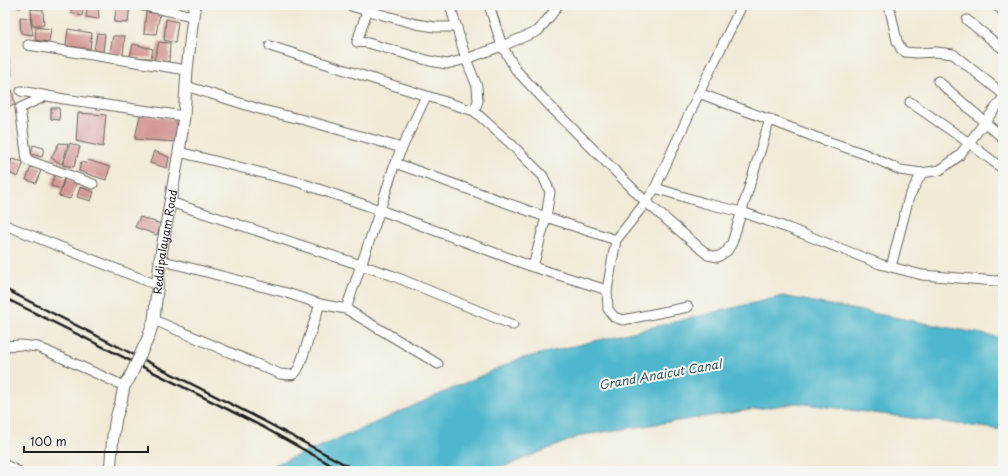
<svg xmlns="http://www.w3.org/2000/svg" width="1008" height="476" viewBox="0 0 1008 476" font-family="'Playpen Sans',sans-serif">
	<rect width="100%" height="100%" fill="#f6f6f2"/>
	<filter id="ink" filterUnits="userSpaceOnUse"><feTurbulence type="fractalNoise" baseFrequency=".025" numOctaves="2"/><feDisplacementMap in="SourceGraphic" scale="8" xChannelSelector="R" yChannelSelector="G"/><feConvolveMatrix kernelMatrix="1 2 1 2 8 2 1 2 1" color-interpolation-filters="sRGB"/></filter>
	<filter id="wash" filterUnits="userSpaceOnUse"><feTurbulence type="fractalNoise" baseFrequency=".012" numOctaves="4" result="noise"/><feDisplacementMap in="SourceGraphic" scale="16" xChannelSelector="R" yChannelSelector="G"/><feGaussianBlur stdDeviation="0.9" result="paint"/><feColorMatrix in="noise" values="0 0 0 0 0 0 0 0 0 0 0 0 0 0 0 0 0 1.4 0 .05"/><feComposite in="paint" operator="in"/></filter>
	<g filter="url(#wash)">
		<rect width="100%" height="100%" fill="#f1ead7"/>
		<g fill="#4fb7cd" stroke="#366a74">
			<path d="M5,34l6,40 -6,1z"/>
			<path d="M783,296l220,42v92l-206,-27 -214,32 -90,36h-234l84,-34 176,-78z"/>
		</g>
		<g id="blocks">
			<g fill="#d49997">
				<path d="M12,5h10l-1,3z"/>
				<path d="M73,5h11l-2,11 -11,-3z"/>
				<path d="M87,5h11l1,14 -13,-2z"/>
				<path d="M117,5h13l-2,18 -14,-1z"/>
				<path d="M31,9l12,1 1,15h-12z"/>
				<path d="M146,12l14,2 -4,20 -12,-1z"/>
				<path d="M20,17l10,1 3,17 -12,-2z"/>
				<path d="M166,19l12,3 -3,21 -11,-3z"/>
				<path d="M36,27l15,2 -2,13 -14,-2z"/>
				<path d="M68,29l24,4 -2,16 -24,-3z"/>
				<path d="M97,33l8,1 -2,18 -9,-2z"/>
				<path d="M113,36h12l-2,19 -13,-2z"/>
				<path d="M159,42l11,1 -1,19 -15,-2z"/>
				<path d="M133,44l20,5 -2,9 -21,-1z"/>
				<path d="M12,90l3,15 -10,2v-15z"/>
				<path d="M51,108h8l1,12 -9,-1z"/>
				<path d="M78,113l28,2 -3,32 -27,-6z"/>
				<path d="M140,115l41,4 -5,23 -41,-3z"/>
				<path d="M59,143l9,1 -6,20 -11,-6z"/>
				<path d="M70,143l10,4 -6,20 -11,-2z"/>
				<path d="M33,145l11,3 -2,9 -11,-3z"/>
				<path d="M154,151l15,6 -2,11 -17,-5z"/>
				<path d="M12,159l12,3 -6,15 -11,-5z"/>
				<path d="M88,160l22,7 -4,13 -27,-9 2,-9 6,2z"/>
				<path d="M32,165l10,3 -6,15 -10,-3z"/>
				<path d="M55,174l9,3 -3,12 -10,-3z"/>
				<path d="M65,177l12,5 -7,17 -11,-3z"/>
				<path d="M80,187l14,5 -3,9 -14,-4z"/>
				<path d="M140,217l21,7 -4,11 -22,-8z"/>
			</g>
		</g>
	</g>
	<g filter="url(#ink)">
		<use href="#blocks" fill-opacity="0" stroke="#67645d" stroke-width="1"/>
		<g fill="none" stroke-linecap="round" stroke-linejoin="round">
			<defs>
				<g id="minor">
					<path d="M140,5l53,11"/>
					<path d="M347,5l69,19 19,3h22"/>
					<path d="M450,5l16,54 11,27 1,15 -4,10"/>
					<path d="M489,5l13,41 14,24 33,35 97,97 62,53 10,2 9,-6 5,-8 38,-124"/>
					<path d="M889,5l8,36 4,8 4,3 12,1 19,-1 17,2 50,40"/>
					<path d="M996,5l7,6"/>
					<path d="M367,11l-10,31 11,1 62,18 17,3 19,-5 36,-13 36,-15 13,-16 7,-10"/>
					<path d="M967,20l36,29"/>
					<path d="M28,45l159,25"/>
					<path d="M270,46l204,65 37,33 32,32 7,16 -4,25 -13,50"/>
					<path d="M938,81l65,57"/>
					<path d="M186,86l73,23 53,13 90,26"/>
					<path d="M21,91l43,8 120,17"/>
					<path d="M699,93l116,44 50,17 35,16 22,3 18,-3 19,-14 44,-58"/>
					<path d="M46,96l-26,12 7,52 66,24"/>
					<path d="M910,102l59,41 34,26"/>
					<path d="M179,152l119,30 82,28 153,57 74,23"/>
					<path d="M395,163l151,54 70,23"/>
					<path d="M655,188l49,15 38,9 46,16 92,36 11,3 31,8 74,6 7,-1"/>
					<path d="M170,202l221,73 122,50"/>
					<path d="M5,225l152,60"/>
					<path d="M160,260l127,33 33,11 26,5 34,-99 15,-47 31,-67"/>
					<path d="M891,267l18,-70 13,-24"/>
					<path d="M688,307l-65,13 -9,-3 -6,-8 -1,-19 9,-50 30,-38 9,-14 44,-95 43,-88"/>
					<path d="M346,309l92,55"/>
					<path d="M154,320l126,54c14,2 16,2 21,-12l19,-58"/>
					<path d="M5,346l16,-1 17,2 86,39"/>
					<path d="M5,465l13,6"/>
				</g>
				<g id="tertiary">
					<path id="s1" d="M148,338l6,-18 6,-60 19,-108 5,-36 3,-46 6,-54 2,-11"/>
					<path d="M110,471l3,-35 3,-18 5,-16 3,-16 5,-7"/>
				</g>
			</defs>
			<use href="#minor" stroke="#67645d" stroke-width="11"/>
			<use href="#tertiary" stroke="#67645d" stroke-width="13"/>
			<use href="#minor" stroke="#fff" stroke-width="9"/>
			<use href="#tertiary" stroke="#fff" stroke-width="11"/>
			<g stroke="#1c1c1c" stroke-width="2.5">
				<path d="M5,289l259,132 93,50"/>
				<path d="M5,298l258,129 79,44"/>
			</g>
			<defs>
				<path id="tertiary-bridge" d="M129,379l19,-41"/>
			</defs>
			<use href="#tertiary-bridge" stroke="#67645d" stroke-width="13" stroke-linecap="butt"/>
			<use href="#tertiary-bridge" stroke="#fff" stroke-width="11"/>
		</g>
	</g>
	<g text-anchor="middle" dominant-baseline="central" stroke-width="4" stroke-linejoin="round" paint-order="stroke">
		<g font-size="11" fill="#1c1c1c" stroke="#f6f6f2">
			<text stroke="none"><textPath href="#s1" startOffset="98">Reddipalayam Road</textPath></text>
		</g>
		<g font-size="12" font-style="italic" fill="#305a63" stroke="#f6f6f2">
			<text transform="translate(660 374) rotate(-10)">Grand Anaicut Canal</text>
		</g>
	</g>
	<rect width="1008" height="476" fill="none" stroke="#f6f6f2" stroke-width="20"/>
	<path d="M24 446v6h124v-6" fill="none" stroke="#1c1c1c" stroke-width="2"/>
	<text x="30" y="446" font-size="12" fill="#1c1c1c" stroke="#f6f6f2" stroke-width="3" paint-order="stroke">100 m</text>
</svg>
